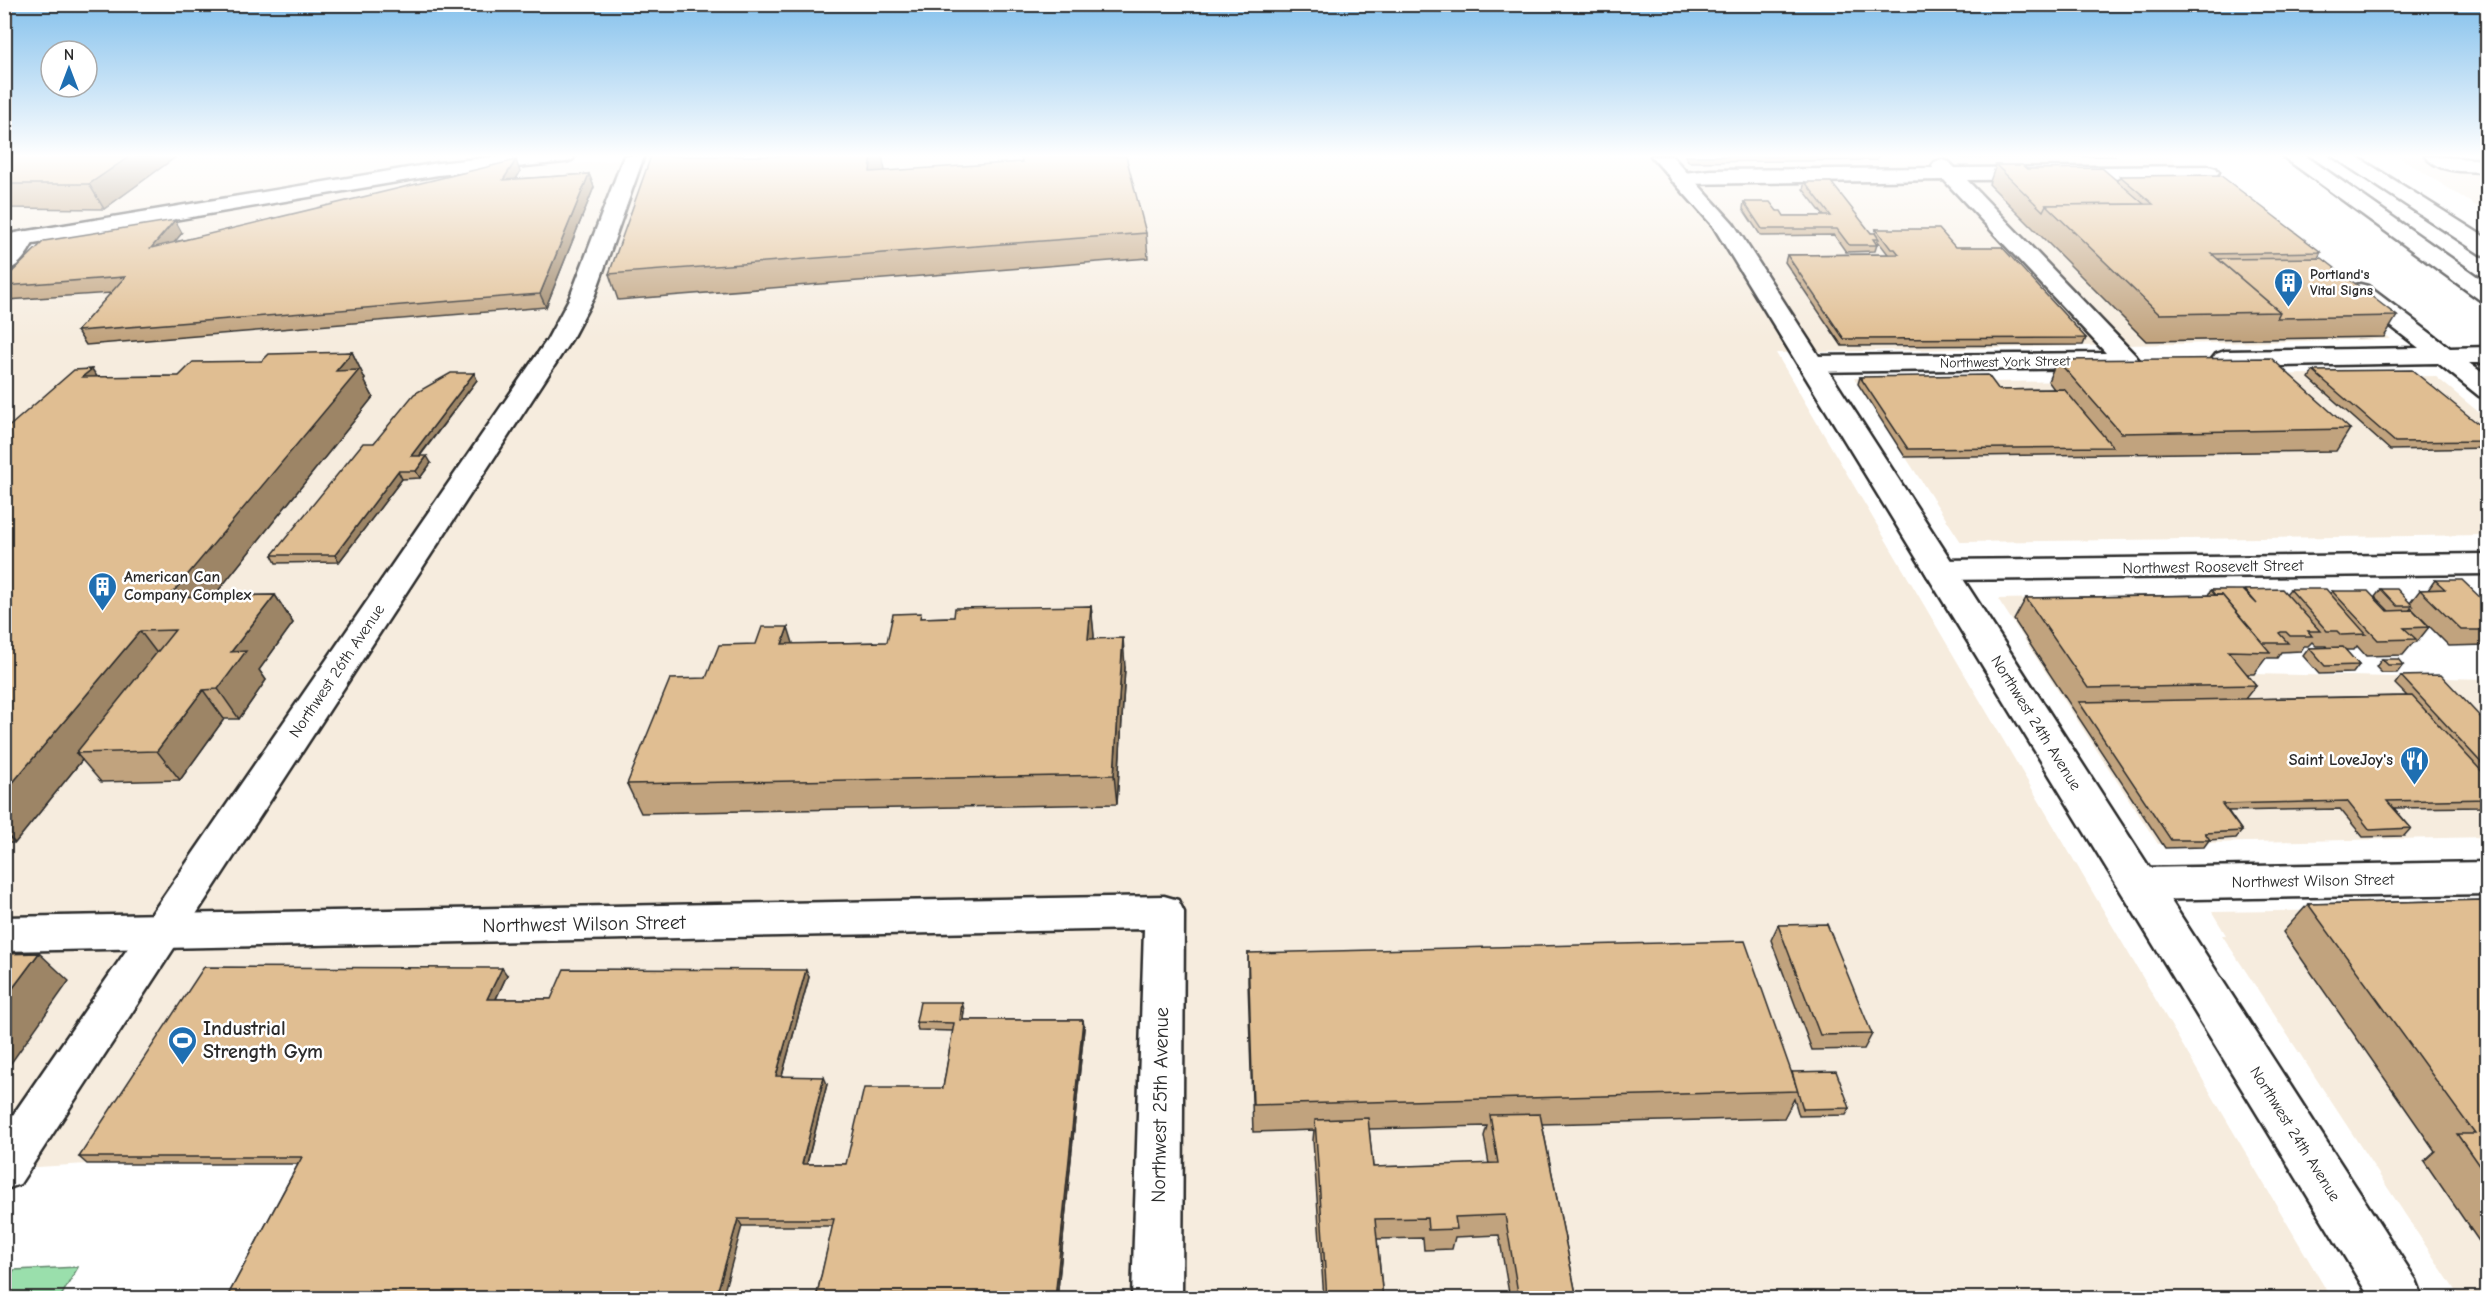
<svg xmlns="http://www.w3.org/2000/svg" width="2492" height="1303" viewBox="0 0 2492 1303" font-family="'Comic Neue',sans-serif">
	<rect width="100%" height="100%" fill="#fff"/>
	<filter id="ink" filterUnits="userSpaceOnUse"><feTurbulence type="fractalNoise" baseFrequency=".0167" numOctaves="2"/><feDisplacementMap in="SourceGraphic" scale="12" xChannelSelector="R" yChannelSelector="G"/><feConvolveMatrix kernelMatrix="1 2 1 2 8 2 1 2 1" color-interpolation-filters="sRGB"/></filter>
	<g filter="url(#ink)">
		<g fill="#f6ecde">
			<path d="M5,156h464l-464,76z"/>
			<path d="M666,156h1503l222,183 -615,14 555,945h-2094l71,-134h-221l-82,5v-879l97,-56 346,-59z"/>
			<path d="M2398,156h89v57z"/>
			<path d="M2381,373l5,4 49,-1 52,43v116l-526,7 -107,-164 127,-1 4,5 110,-1 -3,-4z"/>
			<path d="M2191,596l63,78 233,5v158l-329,7 -160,-245z"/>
			<path d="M2487,908v390h-27l-238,-363h4l-14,-23z"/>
		</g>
		<path fill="#9adfac" stroke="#62856c" stroke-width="1.5" d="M78,1267l-18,31h-55v-13l9,-15z"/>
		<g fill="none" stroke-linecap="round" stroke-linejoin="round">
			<defs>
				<g id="street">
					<path d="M2425,156l63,4v12c-20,-1 -50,2 -63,-16z"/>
					<path d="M1942,160l7,2 6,6 254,-2 7,2 3,4 -3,4 -7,2 -242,2 168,175 4,5 -4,5c-8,2 -15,3 -21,-3l-3,3 -9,3 -291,4 -9,-3 -4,-5 4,-5 9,-3 295,-3 -162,-173 -264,4 -7,-2 -3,-4 3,-4 38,-4 222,-2 -1,-2 3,-4z"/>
					<path d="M25,231l8,2 3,5c-8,14 -15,29 -32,33v-19l13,-19z"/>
					<path d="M2360,284l8,2 82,62 38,-1v16h-19l19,14v21l-9,-2 -41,-33 -213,4 -9,-3 -4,-5 4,-5 9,-3 194,-3 -67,-52 -4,-5 4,-5z"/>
					<path d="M2488,554v20l-549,6 -11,-3 -4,-7 4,-7 11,-3z"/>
					<path d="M2488,862v32l-350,6 -14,-5 -6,-11 6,-11 14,-5z"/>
					<path d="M1164,896l14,4 6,12 -2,386h-50l12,-369 -1140,22v-34z"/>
				</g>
				<g id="secondary">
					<path d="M502,156h73l-3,4 -7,2 -127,13 -434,74v-14l434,-72z"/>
					<path d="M624,156h20l-50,141 -23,43 -551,844 -16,6v-62l543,-788 23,-43z"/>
					<path d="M1651,156h21l61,67 683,1057 7,18h-53l-657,-1072z"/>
				</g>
				<g id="highway">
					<path d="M2282,156h24l182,128v18l-8,-2z"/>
					<path d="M2332,156h24l132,83v17l-8,-2z"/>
				</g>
			</defs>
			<use href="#street" stroke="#2b2b2b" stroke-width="5"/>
			<use href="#secondary" stroke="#2b2b2b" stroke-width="5"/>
			<use href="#highway" stroke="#2b2b2b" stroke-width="5"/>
			<use href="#street" fill="#fff" fill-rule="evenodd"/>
			<use href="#secondary" fill="#fff" fill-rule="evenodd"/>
			<use href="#highway" fill="#fff" fill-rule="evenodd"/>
		</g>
		<g fill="#c1a37e" stroke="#2b2b2b" stroke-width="1.5" fill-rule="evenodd">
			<path d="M4,156h173l-73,53 -100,-1z"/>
			<path d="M1685,156h193l-1,4 -188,2z"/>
			<path d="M1961,156h155l-153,2z"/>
			<path d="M1996,165l121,16 3,-5 201,76 -3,6 79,58 -13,21 -238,4 -157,-157z"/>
			<path d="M885,170l-1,1 262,62 2,25 -530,42 -9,-26z"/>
			<path d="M520,172l-4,7 73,-5 5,13 -48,120 -460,38 -9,-14 34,-38 -104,7 -3,-3v-17l178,-47 -8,9z"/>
			<path d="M1805,182l66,51 4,1 1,-5 79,18 131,91 -3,7 -241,1 -57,-84 2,-7 101,-1 -10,-13 -3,10 -29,1 -12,-17 -73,1 -18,-27 1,-7 33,9 7,5h40l-21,-27z"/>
			<path d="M352,352l13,27 -1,1 9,17 -159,199 61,-1 18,28 -34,47 7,10 -27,39h-15l-44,61 -79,2 -19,-22 -67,83h-11v-412l93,-54 82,-1 83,-15z"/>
			<path d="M2057,360l293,69 -14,22 -431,6 -47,-73 2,-7 139,13 55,-1 -6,-8z"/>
			<path d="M2313,371l174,60v17l-97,2 -81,-72z"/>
			<path d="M474,373l3,7 -57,76 11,7 -11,15 -18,1 -63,83 -63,1 -4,-8 102,-112z"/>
			<path d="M2435,580l52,24v41l-38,1 -38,-38 -2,3 20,16 -12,15 -4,1 -10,12 -37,1 -9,-10 -3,4h-9l14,15 -6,8 -34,1 -16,-18 6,-8h18l-1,-2h-10l-4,-4 -4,4h-4l-3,5 -20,1 -4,6h-11l-12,16h-7l9,11 -11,14 162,-3 -12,-12 6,-8 86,48v83l-93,1 17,20 -7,8 -41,1 -23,-28 -112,2 14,20 -6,7 -27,2 -5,7 -39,1 -151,-228 12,-22 182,-3 3,-5 33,1 1,-1 41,4 4,-5 40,5 2,-3 57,20 -14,-14 6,-8 29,14 10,-13h8z"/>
			<path d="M1091,606l3,33 31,28 -8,137 -476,9 -14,-29 79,-106 87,-34 94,-2 35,-24 32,-1z"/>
			<path d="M2382,659l21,6 -6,8h-15l-6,-6z"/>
			<path d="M2487,900v353l-63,-92 11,-10 -152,-219 25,-28z"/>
			<path d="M1778,925l94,109 -8,15 -52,1 -41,-110z"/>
			<path d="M1248,953l544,119 58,36 -4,7 -47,1 -5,-17 -10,19 -242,6 35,175h-67l-11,-64 -44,2 -3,12 -28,1 -1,-12 -46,1 6,60h-59l-11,-159 1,-10 -61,2 -5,-150zM1487,1126l-3,10 5,28 -116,3 -4,-38z"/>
			<path d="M507,975l-11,24h55l258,-22 -27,99 45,8 -20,80h39l97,-76 10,-57 -35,-1 -2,-8 48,-12 -1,10h120l1,8 -27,271h-238l-2,-5 16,-68h-91l-516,73 72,-135h-211l-8,-7z"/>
		</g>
		<g fill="#9d8566" stroke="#2b2b2b" stroke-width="1.5">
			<path d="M130,156h47l-73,53 -15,-25z"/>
			<path d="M872,156h10l3,14 -9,15 -6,-13 1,-11z"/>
			<path d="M516,160l4,12 -12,21 -5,-13z"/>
			<path d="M589,174l5,13 -48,120 -6,-13z"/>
			<path d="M175,220l7,13 -23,28 -8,-13z"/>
			<path d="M352,352l13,27 -1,1 9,17 -183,229 -21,-29 167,-226z"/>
			<path d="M92,369l18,27 -28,-19z"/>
			<path d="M474,373l3,7 -63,83 -3,-7z"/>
			<path d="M427,456l4,7 -11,15 -4,-7z"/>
			<path d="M398,471l4,8 -63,83 -4,-7z"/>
			<path d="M275,595l18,28 -34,47 7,10 -27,39 -21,-30 13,-37z"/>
			<path d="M1091,606l3,29 -2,33 -4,-29z"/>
			<path d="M788,627l9,29 -15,-12z"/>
			<path d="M140,631l22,29 -86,93 6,7 -67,83 -11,-11v-39z"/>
			<path d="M1123,638l2,29 -8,137 -3,-29z"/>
			<path d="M203,690l21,29 -44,61 -23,-29z"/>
			<path d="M39,953l30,28 -65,92v-73z"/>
			<path d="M502,968l5,7 -15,32 -5,-8z"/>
			<path d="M806,970l3,7 -29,106 -4,-7z"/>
			<path d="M962,1002l2,8 -2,18 -2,-8z"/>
			<path d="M1083,1020l1,8 -27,271h-2z"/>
			<path d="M824,1077l3,7 -22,87 -3,-7z"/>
			<path d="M738,1219l4,7 -20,73 -5,-6z"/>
		</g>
		<g fill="#e0be92" stroke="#2b2b2b" stroke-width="1.5">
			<path d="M4,156h126l-41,28h-85z"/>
			<path d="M651,156h223l-3,5 -1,11 152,-10 -1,-6h105l20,77 -537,41z"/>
			<path d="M516,160l-13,20 86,-6 -49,120 -463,37 48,-54 -121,9v-6l40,-39 131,-21 -24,28z"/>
			<path d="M1996,165h26l5,4 75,-1 42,36 -98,1 -3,6z"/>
			<path d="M2220,175l101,77 -109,2 68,58 -121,2 -113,-109 107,-1 -33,-28z"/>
			<path d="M1805,182h26l40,51h4l4,6h-6l4,6h-28l-12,-16h-75l-18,-27h26l7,9h4l3,5h47z"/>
			<path d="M1876,229h63l16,18h47l84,91 -242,1 -57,-84 112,-1 -4,-5h-4z"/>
			<path d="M2322,258l75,58 -120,2 3,-6 -62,-53z"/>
			<path d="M352,352l-16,19 23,-1 -190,227 106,-2 -44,57 15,-1 -28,38 -15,1 -46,61 -81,2 99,-123 -35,1 -136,162v-362l70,-61 18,-1 -10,8 97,-1 14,-14 69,-1 7,-7z"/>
			<path d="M2271,358l79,71 -229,4 -64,-73z"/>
			<path d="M2412,370l75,61v10l-92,1 -82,-71z"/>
			<path d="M451,373h23l-63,83h16l-11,15h-18l-63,84h-63l91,-112h11l40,-49z"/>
			<path d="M1988,375l11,15 65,-1 49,58 -205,2 -48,-72z"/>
			<path d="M2435,580h27l25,24v26h-26l-41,-40 25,-1z"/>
			<path d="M2282,589l38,42h-12l4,5h-22l-4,-4h-5l-2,1 9,10h-25l-41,-48h-7l-4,-5h32l14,14 -12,-14z"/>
			<path d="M2290,589h36l40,45 -25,1 -4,-4h-10z"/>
			<path d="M2381,589h16l16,17h-16z"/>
			<path d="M2332,591h36l19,20 26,-1 16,17 -25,1 12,11 -38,1z"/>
			<path d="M2222,595l48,57 -42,-1 28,34 -168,3 -62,-90z"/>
			<path d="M1091,606l-3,33 35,-1 -9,137 -487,9 43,-105 36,-1 13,-33 37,-1 6,-17h26l-6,17 105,-2 6,-28 28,-1 -1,5 34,-1 1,-9z"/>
			<path d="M2343,647l16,18 -34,1 -16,-18z"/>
			<path d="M2382,659h16l5,6h-15z"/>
			<path d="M2441,675l46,49v45l-86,-93z"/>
			<path d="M2412,696l75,81v22l-100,2 24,27 -41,2 -23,-29 -125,3 20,27 -37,2 5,7h-39l-92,-138z"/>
			<path d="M2487,900v277l-30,-43h18l-167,-230z"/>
			<path d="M1827,924l45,110 -52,1 -42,-110z"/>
			<path d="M1745,941l53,150 -545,14 -5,-152z"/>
			<path d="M39,953l-35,47v-46z"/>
			<path d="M204,967l298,1 -15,31h64l13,-30 242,1 -30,106 48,1 -22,87h44l18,-76h79l11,-65 -38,-1 4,-20h42l-2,18h123l-28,279h-152l1,-4 -87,-1 17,-75h-96l-21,74h31l-1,6h-521l76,-142h-223z"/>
			<path d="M1836,1071l14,37 -47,1 -11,-37z"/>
			<path d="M1540,1114l37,185h-58l-14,-84 -50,2 2,12 -29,1 -1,-12 -52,1 8,80h-56l-12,-179 53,-2 5,49 125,-4 -8,-48z"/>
			<path d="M198,1296l-1,3h-92z"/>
		</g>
	</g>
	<linearGradient id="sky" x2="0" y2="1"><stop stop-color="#85c1ec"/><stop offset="0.46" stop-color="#fff"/><stop offset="1" stop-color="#fff" stop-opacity="0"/></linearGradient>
	<rect width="2492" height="339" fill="url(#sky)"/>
	<defs>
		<symbol id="building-pin" viewBox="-11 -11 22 30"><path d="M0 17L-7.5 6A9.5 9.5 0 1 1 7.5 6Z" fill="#1f6fb2" stroke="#fff"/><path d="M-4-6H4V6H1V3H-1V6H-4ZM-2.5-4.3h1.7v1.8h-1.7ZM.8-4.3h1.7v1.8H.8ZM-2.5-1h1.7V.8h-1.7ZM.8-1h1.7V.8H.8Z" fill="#fff"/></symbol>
		<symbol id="restaurant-pin" viewBox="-11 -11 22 30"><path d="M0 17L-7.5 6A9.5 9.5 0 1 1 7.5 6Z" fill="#1f6fb2" stroke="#fff"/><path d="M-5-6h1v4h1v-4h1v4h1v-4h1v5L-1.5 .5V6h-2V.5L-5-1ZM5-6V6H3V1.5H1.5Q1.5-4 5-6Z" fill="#fff"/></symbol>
		<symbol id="stadium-pin" viewBox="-11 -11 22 30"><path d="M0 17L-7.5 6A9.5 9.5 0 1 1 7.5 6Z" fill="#1f6fb2" stroke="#fff"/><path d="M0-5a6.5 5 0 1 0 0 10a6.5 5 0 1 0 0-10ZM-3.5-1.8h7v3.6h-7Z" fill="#fff"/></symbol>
	</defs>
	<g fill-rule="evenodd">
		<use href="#building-pin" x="2272" y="266" width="33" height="45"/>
		<use href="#building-pin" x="86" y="570" width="33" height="45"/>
		<use href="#restaurant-pin" x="2398" y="744" width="33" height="45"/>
		<use href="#stadium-pin" x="166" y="1024" width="33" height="45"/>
	</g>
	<g text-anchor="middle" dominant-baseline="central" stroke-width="5" stroke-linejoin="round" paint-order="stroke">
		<g font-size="14" font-weight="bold" fill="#2b2b2b" stroke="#fff" text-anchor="start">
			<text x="2310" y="274">Portland's<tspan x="2310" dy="16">Vital Signs</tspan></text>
		</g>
		<g font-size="14" fill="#2b2b2b" stroke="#fff">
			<text transform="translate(2005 362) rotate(-1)">Northwest York Street</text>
		</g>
		<g font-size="16" fill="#2b2b2b" stroke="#fff">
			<text transform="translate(2213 567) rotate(-1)">Northwest Roosevelt Street</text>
			<text transform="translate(337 671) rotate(-56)">Northwest 26th Avenue</text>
			<text transform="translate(2036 723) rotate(58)">Northwest 24th Avenue</text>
			<text transform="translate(2313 881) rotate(-1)">Northwest Wilson Street</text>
			<text transform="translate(2295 1134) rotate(58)">Northwest 24th Avenue</text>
		</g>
		<g font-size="16" font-weight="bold" fill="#2b2b2b" stroke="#fff" text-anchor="start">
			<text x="124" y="577">American Can<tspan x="124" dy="18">Company Complex</tspan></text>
			<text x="2393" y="760" text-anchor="end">Saint LoveJoy's</text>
		</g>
		<g font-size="20" fill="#2b2b2b" stroke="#fff">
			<text transform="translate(584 924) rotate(-1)">Northwest Wilson Street</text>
			<text transform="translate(1160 1105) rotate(-89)">Northwest 25th Avenue</text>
		</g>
		<g font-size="20" font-weight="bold" fill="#2b2b2b" stroke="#fff" text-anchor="start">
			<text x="203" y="1028">Industrial<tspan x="203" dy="23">Strength Gym</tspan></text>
		</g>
	</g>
	<rect width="2492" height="1303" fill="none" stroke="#fff" stroke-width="24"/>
	<rect x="12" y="12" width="2468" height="1279" fill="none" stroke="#2b2b2b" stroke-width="2" filter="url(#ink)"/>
	<g transform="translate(69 69)"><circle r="28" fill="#ffffff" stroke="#aaaaaa" stroke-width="1.5"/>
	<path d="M0-4.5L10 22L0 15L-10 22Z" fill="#1f6fb2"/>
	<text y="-9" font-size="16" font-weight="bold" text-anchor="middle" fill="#2b2b2b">N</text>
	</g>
</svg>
